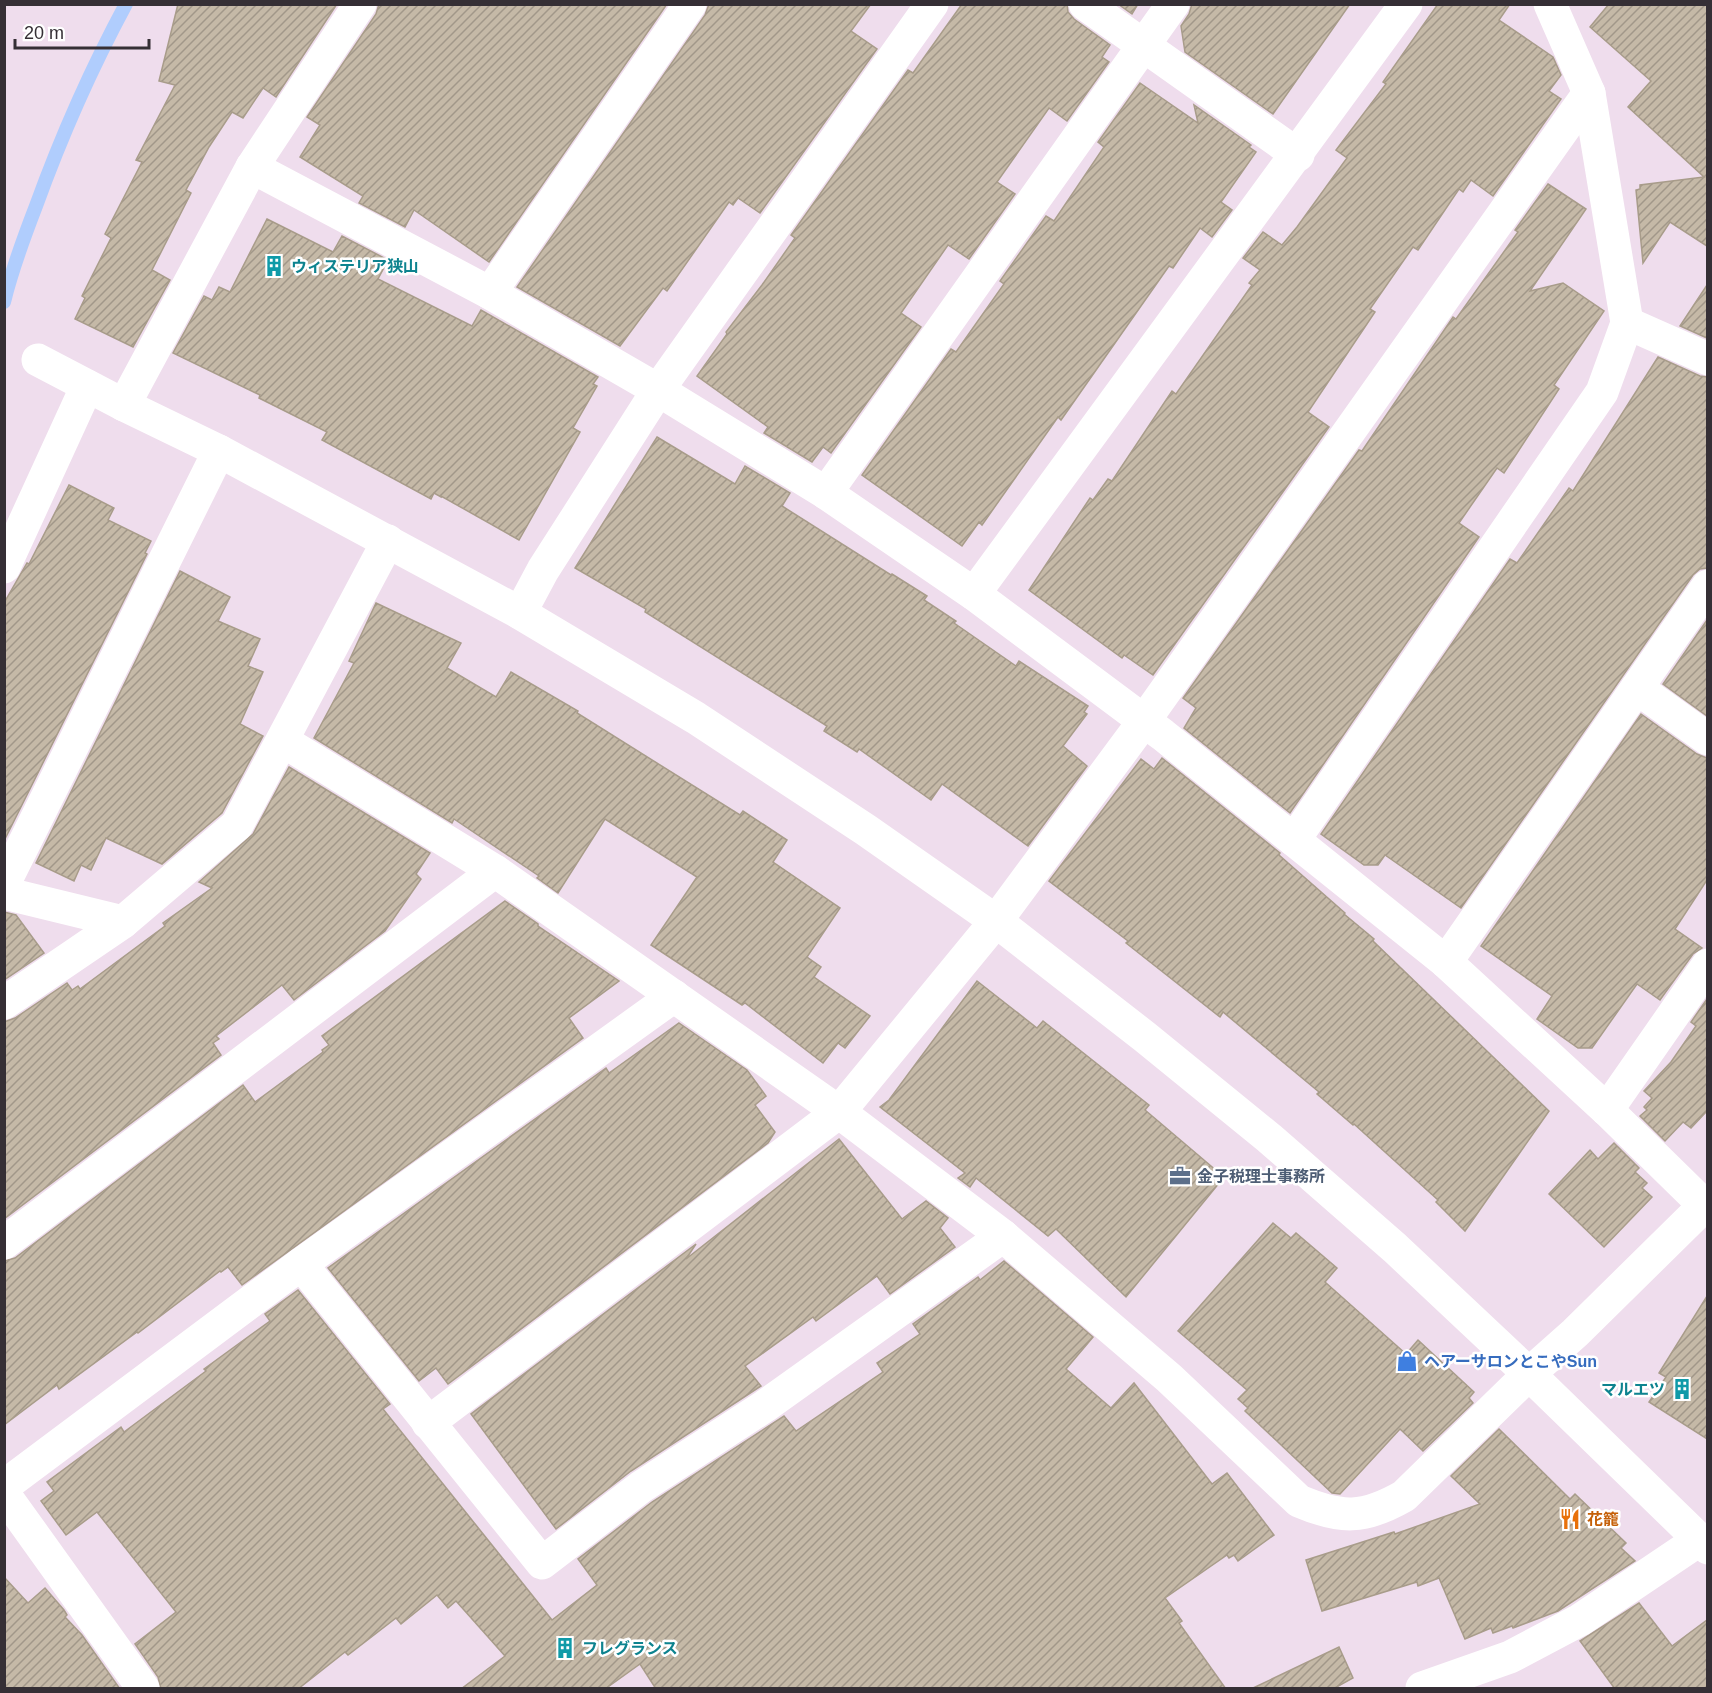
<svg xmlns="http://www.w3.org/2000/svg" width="1712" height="1693" viewBox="0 0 1712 1693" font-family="Arial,'Noto Sans JP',sans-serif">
	<defs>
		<pattern id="building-hatch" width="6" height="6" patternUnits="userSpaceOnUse" patternTransform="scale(1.5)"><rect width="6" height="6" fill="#c5b9a7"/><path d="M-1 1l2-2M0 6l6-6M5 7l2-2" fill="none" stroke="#a19789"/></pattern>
	</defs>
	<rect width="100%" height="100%" fill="#efdded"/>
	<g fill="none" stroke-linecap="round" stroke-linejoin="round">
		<path stroke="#b0cdfd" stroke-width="14" d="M4,302c8,-33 20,-65 32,-96 25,-69 55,-137 90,-202"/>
	</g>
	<g fill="url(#building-hatch)" stroke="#a89c8a" stroke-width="1.5">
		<path d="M178,4h159l-61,93 -13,-9 -20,30 -11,-6 -23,35 -23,43 5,3 -39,77 18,10 -37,67 -58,-28 10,-21 -3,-2 29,-58 -6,-4 37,-72 -6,-2 39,-75 -16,-4z"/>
		<path d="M379,4h288l-178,258 -75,-52 -9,17 -46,-24 4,-7 -63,-39 20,-32 -13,-8 69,-103z"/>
		<path d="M709,4h162l-20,27 26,18 -117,164 -22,-15 -5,7 -4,-3 -62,89 -4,-3 -43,58 -103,-59 188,-272z"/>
		<path d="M962,4h105l1,8 6,7 36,26 -8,12 7,5 -42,59 -18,-13 -52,74 18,12 -46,65 -21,-14 -47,68 20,14 -90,126 -8,-6 -11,15 -48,-29 4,-6 -71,-51 30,-42 -1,-2 36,-47 33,-47 -4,-3 117,-165 5,3z"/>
		<path d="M1118,4h20l-6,10z"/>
		<path d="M1192,4h158l-77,110 -88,-62 -4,-26 8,-12z"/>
		<path d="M1438,4h72l-11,16 54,37 8,18 -12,16 12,8 -68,97 -22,-16 -8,12 -4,-3 -41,61 -5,-3 -43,62 5,3 -67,100 21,15 -176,248 -29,-20 -2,3 -93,-68 61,-92 3,2 15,-21 4,2 60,-90 4,3 76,-109 -3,-2 11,-13 -17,-12 20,-26 19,13 15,-18 50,-69 -11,-8 50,-66 -3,-2z"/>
		<path d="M1609,4h98v242l-37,-24 -27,41 -7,-73 4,-1v-4l64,-8 -76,-70 23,-26 -61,-54z"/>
		<path d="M1140,83l58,40 -4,-18 57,40 -2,2 7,5 -35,50 11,8 -20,27 -12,-9 -27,40 -4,-2 -108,154 -3,-3 -76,108 -3,-3 -17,24 -100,-71 89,-126 5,3 48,-68 -4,-3 46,-65 8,5 50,-74 -6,-5z"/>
		<path d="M1548,184l38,25 -56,82 33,-8 41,28 -50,74 5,4 -55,84 -7,-5 -38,55 20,14 -189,276 -106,-85 12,-20 -13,-10 176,-248 3,1 91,-134 3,2 62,-87 -3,-2z"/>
		<path d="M267,219l66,33 9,-16 46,24 -10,19 94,47 9,-16 117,67 -5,7 4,2 -24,42 7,4 -61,108 -78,-44v1l-7,-4 -3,6 -109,-59 5,-8 -68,-34 1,-3 -87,-42 31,-57 8,4 7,-13 11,5z"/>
		<path d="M1707,285v53l-27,-12z"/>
		<path d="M1658,357l42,19 7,1v191l-7,1 -7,6 -232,333 -76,-53 -7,10h-14l-43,-31 189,-275 7,4 52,-75 4,3z"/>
		<path d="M657,437l78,47 10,-18 45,27 -8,13 109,69 1,-1 35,22 -3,4 32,21 -2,2 62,43 3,-5 69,45 -4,6 3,2 -24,32 24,20 -59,80 -86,-62 -11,16 -72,-51 -2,3 -33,-21 3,-5 -182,-114 1,-3 -71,-41z"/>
		<path d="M69,485l45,23 -6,12 43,21 -6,12 2,1 -143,287v-238l23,-40 2,1z"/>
		<path d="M180,571l50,26 -12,24 42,18 -12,27 15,6 -23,52 23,12 -41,77 -60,51 -56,-26 -15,32 -10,-5 -7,16 -38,-18z"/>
		<path d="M376,603l85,40 -14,25 49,29 15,-25 67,39 -1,2 163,102 3,-4 44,29 -14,22 67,46 -33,49 14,10 -7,10 56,39 -25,32 -7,-5 -15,20 -78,-60 -3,2 -91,-60 46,-68 -92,-58 -47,74 -21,-15 2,-2 -85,-57 -2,4 -138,-85 40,-75 -5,-2z"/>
		<path d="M1707,620v96l-44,-32z"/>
		<path d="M1641,714l56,40 10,4v122l-32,49 27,19 -9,6 -33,46 -23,-16 -45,64h-14l-41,-29 15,-23 -71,-50z"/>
		<path d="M1162,758l118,95 -1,2 66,58 -1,1 30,25 -1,2 176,170 -84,120 -29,-29 2,-2 -84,-76 -1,1 -36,-31 2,-2 -96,-80 -3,5 -94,-74 2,-2 -79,-60 92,-122 13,10z"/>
		<path d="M289,767l141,86 -14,21 5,5 -36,52 -91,69 -12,-15 -66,51 3,3 -6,4 8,12 -217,164v-197l11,-4 52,-35 5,7 6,-4 2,3 85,-63 -2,-3 49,-35 -13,-6 54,-48z"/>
		<path d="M505,901l33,23v2l81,55 -50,37 14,20 -341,247 -14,-18 -7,5 -1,-1 -82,62 -1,-1 -78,57 -2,-4 -53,40v-164l11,-3 228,-173 12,17 68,-50 -1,-2 7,-5 -7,-9z"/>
		<path d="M4,912l12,3 28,38 -40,27z"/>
		<path d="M977,981l60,47 6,-7 106,84 -4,5 79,67 -98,120 -70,-68 -8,7 -72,-58 -6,9 -12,-9 7,-5 -85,-66 9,-7z"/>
		<path d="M1707,999v112l-16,17 -8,-6 -18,19 -25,-25 7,-6 -3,-3 8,-9 -8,-7 27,-29 25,-36 -5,-4z"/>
		<path d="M679,1023l68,47 19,26 -11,9 20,27 -7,11 -320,241 -12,-16 -17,13 -91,-113 278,-200 3,5z"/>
		<path d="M839,1139l63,80 24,-18 22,17 -8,10 15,19 -65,47 -13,-18 -61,45 -3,-4 -68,49 16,20 -130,85 -75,58 -85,-115 225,-170 -10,15z"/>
		<path d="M1614,1143l25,25 -4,4 12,11 -5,5 10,9 -48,50 -55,-53 41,-44 8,9z"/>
		<path d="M1273,1223l18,15 5,-5 41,35 -12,14 81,72 12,-14 56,52 -5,6 4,5 -50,48 -23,-22 -60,65 -8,-1 -87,-82 3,-3 -10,-9 9,-9 -69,-59z"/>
		<path d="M1004,1261l89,76 -27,32 45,39 23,-25 78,101 15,-11 47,62 -36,26 -4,-6 -5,3 -2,-3 -62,43 17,23 -3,2 47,66h-570l-16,-25 -35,25h-144l44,-33 -49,-55 -8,7 -11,-13 -36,29 -5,-6 -48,37 -3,-3 -47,37h-137l-3,-12 -23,-33 41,-32 -79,-100 -31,23 -25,-34 13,-10 -7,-9 74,-55 3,5 82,-61 -2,-2 66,-48 -5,-7 33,-24 92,114 -7,5 169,211 45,-35 -19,-26 74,-57 132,-86 12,15 87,-59 -6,-9 43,-29 -7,-10 65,-47 2,3z"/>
		<path d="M1707,1296v143l-58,-37 17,-25 -7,-4z"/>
		<path d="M1499,1429l71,70 5,-5 51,49 -5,5 14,13 -77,50 -45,17 -1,-2 -19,7 -2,-5 -26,11 -26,-61 -21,8 -1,-4 -95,29 -16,-51 88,-28 1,2 85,-30 -29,-28z"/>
		<path d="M4,1577l24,26 17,-15 19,22 3,5 -2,2 17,18 38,54h-116z"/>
		<path d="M1639,1603l33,43 35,-26v69h-92l-35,-48z"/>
		<path d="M1339,1647l14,31 -20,11h-82z"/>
	</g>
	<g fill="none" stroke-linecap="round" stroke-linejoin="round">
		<g stroke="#fff" stroke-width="33">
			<path d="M1085,4l213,151"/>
			<path d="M252,167l238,126 168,97 168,103 148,101 189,141 283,227 161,148 97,95"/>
			<path d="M490,293l200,-289"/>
			<path d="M1627,323l81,36"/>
			<path d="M124,405l128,-238 108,-163"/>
			<path d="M826,493l347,-489"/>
			<path d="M4,567l83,-181"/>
			<path d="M974,594l432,-590"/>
			<path d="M520,613l23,-43 115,-180 274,-386"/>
			<path d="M1637,688l71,51"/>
			<path d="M283,741l212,130 344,241 164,124 166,142 130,123c42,18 65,18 105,-5l125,-122 46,-41 133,-131"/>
			<path d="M1294,840l308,-448 25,-69 -38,-230 -39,-89"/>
			<path d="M4,884l215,-433"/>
			<path d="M4,893l119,29"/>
			<path d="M1446,962l262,-376"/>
			<path d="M4,1003l119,-81 114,-97 151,-284"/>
			<path d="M1607,1110l101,-145"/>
			<path d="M4,1243l491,-372"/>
			<path d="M301,1264l241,299 99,-76 124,-81 238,-170"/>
			<path d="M428,1423l411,-311 157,-191 148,-200 445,-628"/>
			<path d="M4,1486l297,-222 373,-268"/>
			<path d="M4,1494l139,194"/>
			<path d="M1422,1688l88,-31 70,-37 119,-80"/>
		</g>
		<path stroke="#fff" stroke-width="33" d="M38,360l86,45 95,46 301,162 176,105 170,112 130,91 149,116 124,101 126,110 134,126 179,174"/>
	</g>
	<defs>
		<symbol id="building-bare" viewBox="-9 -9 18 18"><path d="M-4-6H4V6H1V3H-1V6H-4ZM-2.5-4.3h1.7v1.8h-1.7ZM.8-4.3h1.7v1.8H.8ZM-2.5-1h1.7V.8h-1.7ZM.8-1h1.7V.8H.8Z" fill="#0f9aa8" stroke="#fff" stroke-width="2.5" paint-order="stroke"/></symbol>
		<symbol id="office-bare" viewBox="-9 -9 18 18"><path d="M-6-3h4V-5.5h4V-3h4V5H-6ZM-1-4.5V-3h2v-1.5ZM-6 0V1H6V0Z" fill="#5c6f8a" stroke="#fff" stroke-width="2.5" paint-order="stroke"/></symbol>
		<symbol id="shop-bare" viewBox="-9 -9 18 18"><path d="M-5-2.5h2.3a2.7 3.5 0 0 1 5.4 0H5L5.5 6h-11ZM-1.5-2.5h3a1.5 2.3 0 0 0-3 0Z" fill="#3f7fe0" stroke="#fff" stroke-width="2.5" paint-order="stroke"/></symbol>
		<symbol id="restaurant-bare" viewBox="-9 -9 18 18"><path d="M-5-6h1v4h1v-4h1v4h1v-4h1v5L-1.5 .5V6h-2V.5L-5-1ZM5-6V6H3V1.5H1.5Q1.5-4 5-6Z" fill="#e8710a" stroke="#fff" stroke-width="2.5" paint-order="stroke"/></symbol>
	</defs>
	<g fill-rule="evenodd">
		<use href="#building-bare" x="259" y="251" width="30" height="30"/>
		<use href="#office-bare" x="1165" y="1161" width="30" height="30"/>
		<use href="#shop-bare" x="1392" y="1346" width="30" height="30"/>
		<use href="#building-bare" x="1667" y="1374" width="30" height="30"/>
		<use href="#restaurant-bare" x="1555" y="1504" width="30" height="30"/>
		<use href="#building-bare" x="550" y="1633" width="30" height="30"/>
	</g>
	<g text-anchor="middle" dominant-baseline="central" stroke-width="5" stroke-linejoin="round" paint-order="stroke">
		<g font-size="16" font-weight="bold" fill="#0d838f" stroke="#fff" text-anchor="start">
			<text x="291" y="266">ウィステリア狭山</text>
			<text x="1665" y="1389" text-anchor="end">マルエツ</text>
			<text x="582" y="1648">フレグランス</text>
		</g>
		<g font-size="16" font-weight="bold" fill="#4e5e75" stroke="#fff" text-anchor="start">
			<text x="1197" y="1176">金子税理士事務所</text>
		</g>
		<g font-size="16" font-weight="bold" fill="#366cbe" stroke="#fff" text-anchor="start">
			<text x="1424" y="1361">ヘアーサロンとこやSun</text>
		</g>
		<g font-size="16" font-weight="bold" fill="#c56008" stroke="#fff" text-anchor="start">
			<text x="1587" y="1519">花籠</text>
		</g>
	</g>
	<rect width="1712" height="1693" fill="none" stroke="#352f35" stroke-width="12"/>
	<path d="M15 39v9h134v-9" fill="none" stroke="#352f35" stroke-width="3"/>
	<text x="24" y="39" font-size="18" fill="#352f35" stroke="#ffffff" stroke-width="4.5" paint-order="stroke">20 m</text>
</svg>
